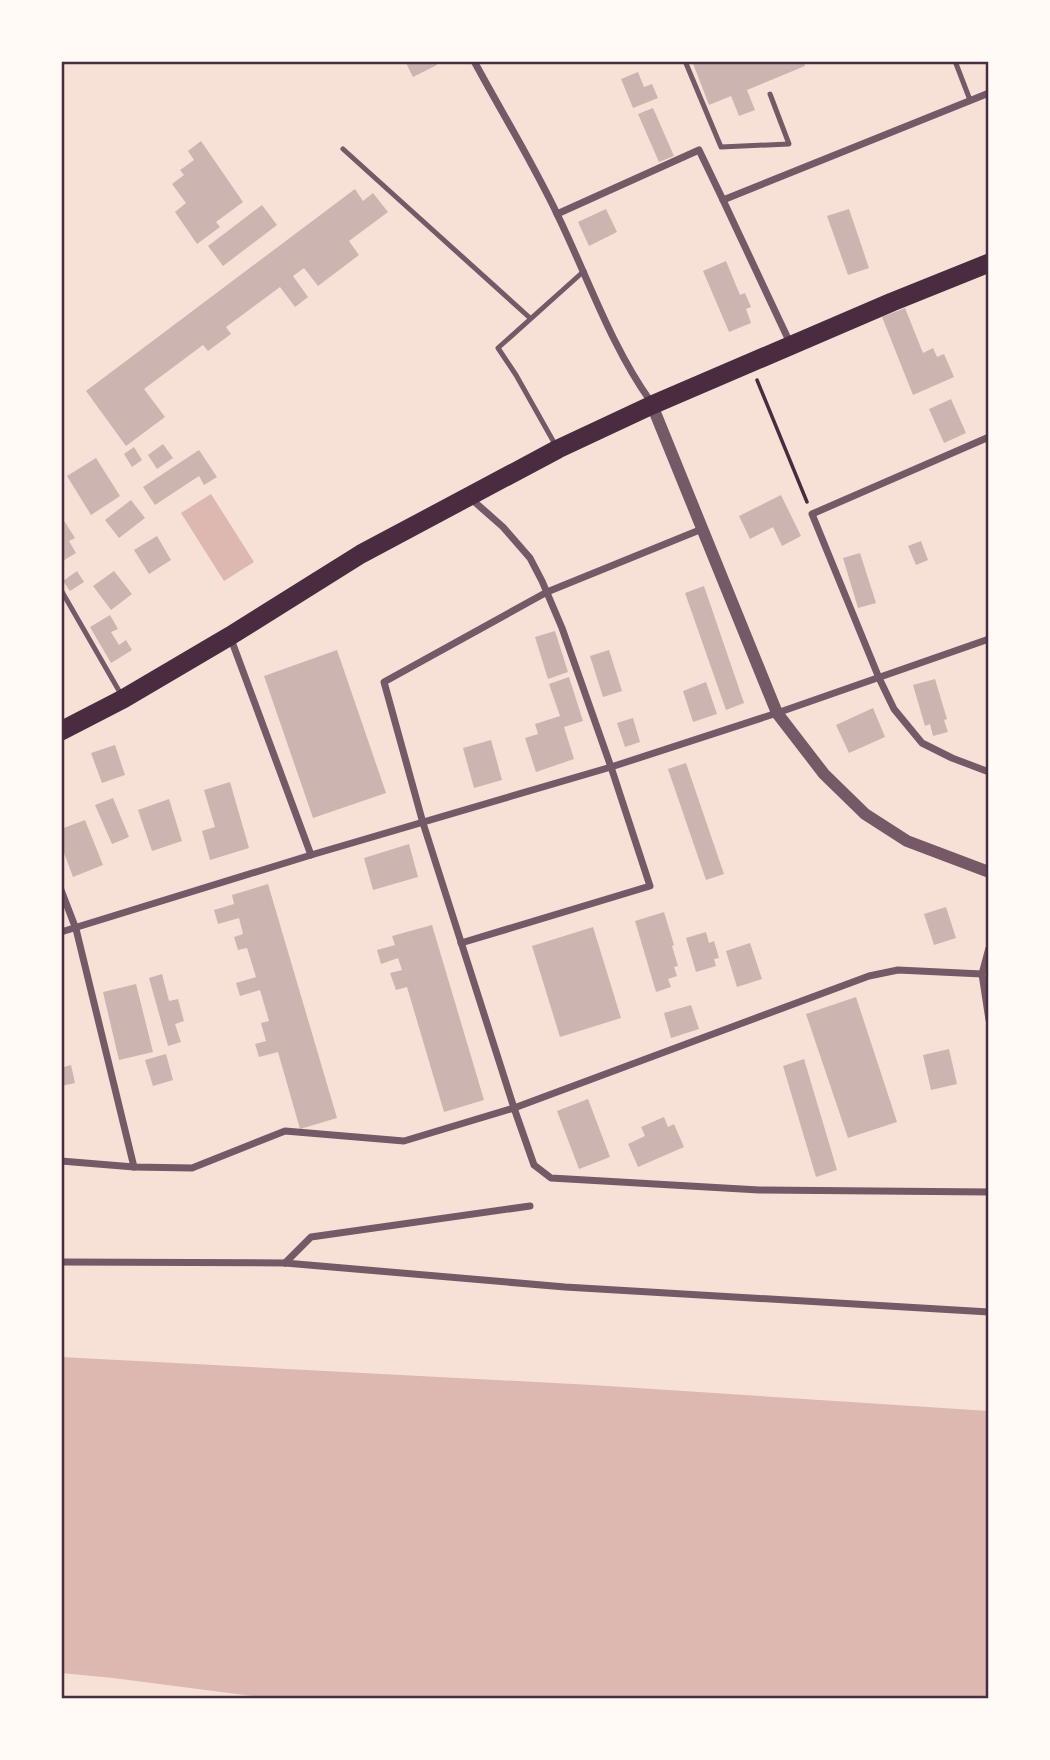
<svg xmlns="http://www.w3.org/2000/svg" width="1050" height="1760" viewBox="0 0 1050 1760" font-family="'Exo 2',sans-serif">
	<rect width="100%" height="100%" fill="#f7e1d7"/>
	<g fill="#dcb8b0">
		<path d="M211,494l43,68 -30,19 -43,-68z"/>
		<path d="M61,1357l531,28 397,26v288h-713l-163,-21 -52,-5z"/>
	</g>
	<g fill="#ccb4b1">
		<path d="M405,61h30l2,4 -24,12z"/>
		<path d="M692,61h112l1,5 -58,24 8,20 -16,6 -8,-20 -22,9z"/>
		<path d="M638,72l6,15 8,-3 6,14 -25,10 -12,-29z"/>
		<path d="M653,108l21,48 -15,6 -21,-48z"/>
		<path d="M201,141l42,61 -27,20 4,5 -23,17 -22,-32 11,-9 -14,-19 12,-9 -4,-5 14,-10 -6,-9z"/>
		<path d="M355,189l8,12 10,-8 15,19 -39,29 10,14 -41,31 -14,-18 -11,8 15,21 -13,10 -15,-20 -54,40 5,7 -23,17 -5,-6 -59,44 21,28 -39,29 -40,-55z"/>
		<path d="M262,205l15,20 -54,41 -15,-20z"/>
		<path d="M606,209l11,23 -28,14 -11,-24z"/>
		<path d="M849,209l20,59 -21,7 -21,-59z"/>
		<path d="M726,261l14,34 5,-2 6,14 -5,2 5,14 -22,9 -26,-61z"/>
		<path d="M905,308l18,45 10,-5 4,9 7,-3 10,23 -41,18 -31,-78z"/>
		<path d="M951,399l15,34 -22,10 -15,-34z"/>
		<path d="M163,444l10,14 -16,11 -9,-14z"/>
		<path d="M134,447l8,13 -10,7 -8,-13z"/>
		<path d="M199,450l18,27 -13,8 -5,-9 -44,29 -12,-18z"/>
		<path d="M96,458l24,38 -29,19 -24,-39z"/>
		<path d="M781,495l20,41 -19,10 -9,-19 -23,12 -11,-23z"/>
		<path d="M131,500l14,18 -26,20 -14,-18z"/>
		<path d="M61,516l14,22 -6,3 7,12 -15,9z"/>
		<path d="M157,536l14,24 -22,14 -15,-24z"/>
		<path d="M921,541l7,19 -12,5 -8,-19z"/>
		<path d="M860,553l16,50 -18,5 -15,-50z"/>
		<path d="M77,571l7,11 -14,9 -7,-10z"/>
		<path d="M114,571l18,23 -21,16 -18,-24z"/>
		<path d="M704,586l40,117 -18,7 -41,-117z"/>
		<path d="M110,615l8,14 -7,3 8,13 7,-5 6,10 -21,13 -21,-36z"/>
		<path d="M555,631l13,41 -20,7 -13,-42z"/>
		<path d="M337,650l49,143 -73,25 -49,-142z"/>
		<path d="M609,650l13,41 -19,6 -13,-41z"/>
		<path d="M569,677l14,44 -19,6 10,32 -38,13 -11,-34 13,-4 -3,-10 25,-8 -11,-32z"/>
		<path d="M935,679l12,40 -3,1 4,12 -15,4 -3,-12 -5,2 -12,-41z"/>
		<path d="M706,682l11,32 -24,8 -10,-31z"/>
		<path d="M873,708l12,29 -36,16 -13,-28z"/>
		<path d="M633,718l7,24 -15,5 -8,-24z"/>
		<path d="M491,740l11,40 -28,8 -11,-40z"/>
		<path d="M115,745l10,30 -23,8 -11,-30z"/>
		<path d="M686,763l38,111 -18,6 -38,-111z"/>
		<path d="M230,782l19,66 -39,12 -8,-29 13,-4 -11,-37z"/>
		<path d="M113,798l16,39 -17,7 -17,-39z"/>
		<path d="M169,799l13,42 -30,10 -14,-41z"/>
		<path d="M85,820l18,45 -30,12 -12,-32v-16z"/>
		<path d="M409,844l9,33 -45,13 -9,-32z"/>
		<path d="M268,884l69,234 -37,11 -22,-77 -19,5 -4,-13 11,-3 -5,-18 8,-2 -9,-31 -20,6 -4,-13 20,-6 -9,-29 -9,2 -4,-13 9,-3 -4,-16 -21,6 -4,-14 20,-6 -2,-9z"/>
		<path d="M946,907l10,31 -22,7 -10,-31z"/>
		<path d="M664,912l10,33 -2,1 6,20 -4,1 3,9 -9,3 3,8 -15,5 -21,-71z"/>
		<path d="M432,925l52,175 -40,12 -37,-125 -11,3 -6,-17 12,-3 -4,-12 -17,6 -4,-14 18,-5 -3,-9z"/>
		<path d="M593,927l28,91 -61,19 -28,-91z"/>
		<path d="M706,932l3,11 5,-2 5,17 -5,1 2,7 -20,6 -10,-34z"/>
		<path d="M750,943l12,36 -25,8 -11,-36z"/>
		<path d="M162,974l7,27 9,-2 6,22 -9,3 6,18 -13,4 -19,-68z"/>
		<path d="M136,984l17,68 -34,8 -16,-68z"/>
		<path d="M856,997l41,125 -49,16 -42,-124z"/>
		<path d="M691,1005l8,24 -28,9 -7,-25z"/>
		<path d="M949,1049l8,35 -26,6 -8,-35z"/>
		<path d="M166,1054l7,26 -20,6 -8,-26z"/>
		<path d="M804,1059l33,111 -21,7 -33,-111z"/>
		<path d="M61,1061l3,6 7,-2 4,18 -14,3z"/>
		<path d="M588,1099l22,58 -31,12 -22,-58z"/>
		<path d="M664,1117l4,10 6,-3 10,23 -46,20 -10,-23 17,-8 -4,-9z"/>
	</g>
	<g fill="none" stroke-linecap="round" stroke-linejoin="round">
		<path stroke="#4a2c40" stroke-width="3.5" d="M757,380l50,122"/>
		<g stroke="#755966" stroke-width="5">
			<path d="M685,61l36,86 68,-3 -19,-50"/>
			<path d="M955,61l15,39"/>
			<path d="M343,149l187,169"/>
			<path d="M556,446l-40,-71 -18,-27 86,-77"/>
			<path d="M61,590l61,106"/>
		</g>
		<g stroke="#755966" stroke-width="7">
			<path d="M474,61c28,52 59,102 84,155 30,62 53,130 93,186"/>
			<path d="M723,200l68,145"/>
			<path d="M557,214l142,-64 24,50 266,-107"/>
			<path d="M989,437l-177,77 67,164 15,31 28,34 30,15 37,14"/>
			<path d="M702,529l-155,63 -163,90 39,141 91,285 20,57 17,13 208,12 230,2"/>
			<path d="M231,639l80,216"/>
			<path d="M61,890l15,39 58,238"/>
			<path d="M61,932l250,-77 300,-88 166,-54 212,-74"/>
			<path d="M461,943l189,-57 -39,-119 -49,-139 -20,-47 -12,-23 -27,-31 -34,-30"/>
			<path d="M989,948l-7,26 7,46"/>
			<path d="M61,1161l73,6 58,1 93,-37 119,10 110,-33 355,-132 29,-6 84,4"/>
			<path d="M61,1262l224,1 280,24 424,25"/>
			<path d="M285,1263l26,-26 219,-31"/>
		</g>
		<path stroke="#755966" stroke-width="12" d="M652,405l125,308 47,61 41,40 42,27 82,31"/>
		<path stroke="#4a2c40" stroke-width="19" d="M61,731l62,-32 107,-63 131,-82 197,-105 94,-44 240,-103 97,-39"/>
	</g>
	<rect width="1050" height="1760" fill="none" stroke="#fffaf5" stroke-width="126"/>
	<rect x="63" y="63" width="924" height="1634" fill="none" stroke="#4a2c40" stroke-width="2.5"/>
</svg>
